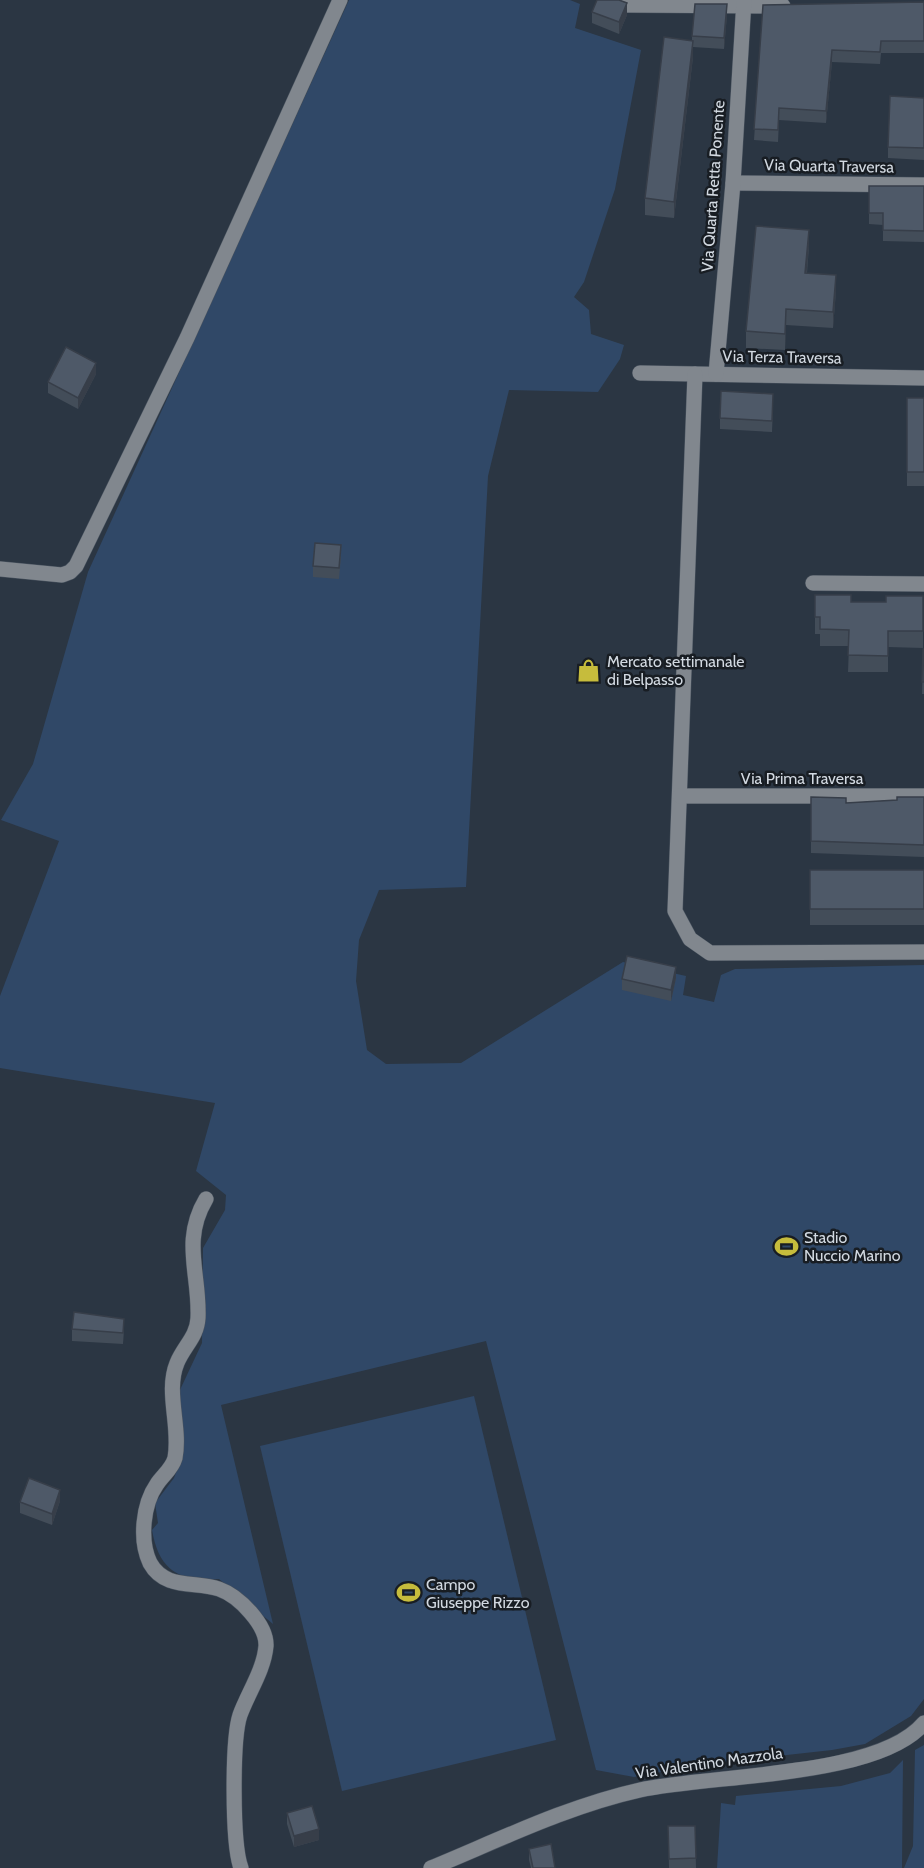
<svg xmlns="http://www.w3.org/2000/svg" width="924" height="1868" viewBox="0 0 924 1868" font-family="Cabin,sans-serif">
	<rect width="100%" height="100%" fill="#2b3643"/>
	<g fill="#304867">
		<path d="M349,0h221l10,4 -5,24 66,22 -26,139 -31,93 -10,15 15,13 2,24 33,11 -4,14 -22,33 -89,-2 -21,86 -22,411 -87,3 -20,50 -3,41 11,69 19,14 75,-1 162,-101 63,14 -3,19 31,7 7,-27 14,-6 189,-4v734l-13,17 -46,28 -33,6 -135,15 -63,12 -38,-7 -110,-429 -265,64 52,219 -54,-45c-41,3 -60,-9 -67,-49l6,-7 -3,-20 19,-25 6,-16 -1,-70 23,-49 1,-95 22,-38 1,-15 -30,-24 19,-68 -215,-35v-72l59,-155 -58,-21 32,-56 55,-192z"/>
		<path d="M474,1396l82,344 -214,51 -82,-345z"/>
		<path d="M924,1745v123h-20l9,-22 2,-96z"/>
		<path d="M903,1760l-1,108h-185l4,-65 14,2 1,-9 105,-10 49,-13z"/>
	</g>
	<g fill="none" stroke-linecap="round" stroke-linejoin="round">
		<defs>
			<g id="minor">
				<path d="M614,0l12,5 157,1"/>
				<path d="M733,183l191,2"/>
				<path d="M640,373l284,5"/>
				<path d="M695,374l-20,537 15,28 20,14 214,-1"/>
				<path d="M716,374l17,-191 11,-183"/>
				<path d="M0,569l62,6 8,-3 6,-6 111,-228 153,-338"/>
				<path d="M813,583l111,1"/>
				<path d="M680,796h244"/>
				<path d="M206,1199c-25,42 -6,75 -8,119 -1,19 -14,28 -21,45 -12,29 4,64 -2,95 -3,11 -12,17 -18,26 -14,20 -18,56 -7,79 15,27 45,18 69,26 20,7 48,36 47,57 -2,24 -18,47 -26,69 -8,24 -8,129 1,153"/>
				<path d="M431,1868c68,-28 137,-62 209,-78 72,-16 238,-12 284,-67"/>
			</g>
		</defs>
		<use href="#minor" stroke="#49535f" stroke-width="16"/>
		<use href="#minor" stroke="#81878e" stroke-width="15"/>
	</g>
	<g fill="#434d59">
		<path d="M924,2v51h-43l-1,11 -48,-2 -6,61 -47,-3 -1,22 -24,-2 9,-135z"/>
		<path d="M592,12l35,3 -8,19 -27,-11z"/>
		<path d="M727,15l-3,34 -31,-2v10l-19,161 -29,-3v-17l47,-157v-5z"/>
		<path d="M924,98v62l-36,-2v-11z"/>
		<path d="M869,186h55v56l-41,-1v-16l-14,-1z"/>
		<path d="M809,246l-2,27 29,18 -3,37 -47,-3 -1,25 -39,-2v-17z"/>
		<path d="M96,374l-18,35 -30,-16v-11z"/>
		<rect x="907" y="398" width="17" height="88"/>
		<path d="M773,406l-1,26 -52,-3v-11z"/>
		<path d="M341,556l-2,23 -26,-2v-11z"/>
		<path d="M815,595l36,7h35l37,-6v52l-35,-1v25h-40l1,-26h-29v-12h-5z"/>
		<path d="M923,649h1v45h-2z"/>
		<path d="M811,797l35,6 51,-3 27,-3v60l-113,-4z"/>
		<rect x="810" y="870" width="114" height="55"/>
		<path d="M676,978l-5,23 -49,-11v-11z"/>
		<path d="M72,1329l52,1 -1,14 -51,-3z"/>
		<path d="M60,1501l-8,24 -32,-12v-11z"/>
		<path d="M287,1813l32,27 -25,7 -7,-23z"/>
		<path d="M668,1826h27l1,42h-27z"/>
		<path d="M529,1849l26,19h-24l-2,-8z"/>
	</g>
	<g fill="#373e49">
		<path d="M627,3v12l-8,19v-12z"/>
		<path d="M727,4v11l-3,34v-11z"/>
		<path d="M693,41v16l-19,161v-16z"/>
		<path d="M832,50v12l-6,61v-12z"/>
		<path d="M809,230v16l-4,43v-16z"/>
		<path d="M836,275v16l-3,37v-16z"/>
		<path d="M786,309v16l-1,25v-16z"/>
		<path d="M96,363v11l-18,35v-11z"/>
		<path d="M676,967v11l-5,23v-11z"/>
		<path d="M60,1490v11l-8,24v-11z"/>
		<path d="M319,1829v11l-25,7v-11z"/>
	</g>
	<g fill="#4e5968" stroke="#373e49" stroke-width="1.5">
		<path d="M597,0h22l8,3 -8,19 -27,-10z"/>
		<path d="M924,2v39h-43l-1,11 -48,-2 -6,61 -47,-3 -1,22 -24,-1 9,-124z"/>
		<path d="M695,4h32l-3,34 -32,-2z"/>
		<path d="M664,37l29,4 -19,161 -29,-4z"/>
		<path d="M890,96l34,2v50l-36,-1z"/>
		<path d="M869,186h55v45l-41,-1v-17h-14z"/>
		<path d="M756,226l53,4 -4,43 31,2 -3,37 -47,-3 -1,25 -39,-3z"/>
		<path d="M66,347l30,16 -18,35 -30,-16z"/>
		<path d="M721,391l52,3 -1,27 -52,-3z"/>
		<rect x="907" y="398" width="17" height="74"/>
		<path d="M315,543l26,2 -2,23 -26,-2z"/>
		<path d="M815,595h36v7h35v-6h37v35h-35v25l-40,-1 1,-25 -29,-1v-12h-5z"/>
		<path d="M923,649h1v33h-2z"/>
		<path d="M811,797l35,1v5l51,-3v-3h27v48l-113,-4z"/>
		<rect x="810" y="870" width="114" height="39"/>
		<path d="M627,956l49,11 -5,23 -49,-11z"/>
		<path d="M74,1312l50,7 -1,14 -51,-4z"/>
		<path d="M29,1478l31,12 -8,24 -32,-12z"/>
		<path d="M312,1806l7,23 -25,7 -7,-23z"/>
		<path d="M668,1826h27l1,32 -27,1z"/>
		<path d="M551,1844l4,24h-22l-4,-19z"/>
	</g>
	<defs>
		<symbol id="shop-bare" viewBox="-9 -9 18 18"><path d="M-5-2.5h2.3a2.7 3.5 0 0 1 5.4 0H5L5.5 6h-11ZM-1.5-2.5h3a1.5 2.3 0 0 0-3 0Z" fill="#c6bc3c" stroke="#181d23" stroke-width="2.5" paint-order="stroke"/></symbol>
		<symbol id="stadium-bare" viewBox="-9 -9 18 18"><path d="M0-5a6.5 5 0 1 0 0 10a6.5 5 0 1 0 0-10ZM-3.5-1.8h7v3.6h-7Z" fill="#c6bc3c" stroke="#181d23" stroke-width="2.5" paint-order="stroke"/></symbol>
	</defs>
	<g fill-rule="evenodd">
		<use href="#shop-bare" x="572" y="654" width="33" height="33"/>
		<use href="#stadium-bare" x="770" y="1230" width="33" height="33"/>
		<use href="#stadium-bare" x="392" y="1576" width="33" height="33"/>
	</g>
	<g text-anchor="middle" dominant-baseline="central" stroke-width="5" stroke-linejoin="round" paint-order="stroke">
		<g font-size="16" fill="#d2d9e1" stroke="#181d23">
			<text transform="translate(829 166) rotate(1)">Via Quarta Traversa</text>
			<text transform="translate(713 186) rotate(-86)">Via Quarta Retta Ponente</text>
			<text transform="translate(782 357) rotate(1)">Via Terza Traversa</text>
			<text x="802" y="778">Via Prima Traversa</text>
			<text transform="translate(709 1763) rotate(-8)">Via Valentino Mazzola</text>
		</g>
		<g font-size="16" fill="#d2d9e1" stroke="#181d23" text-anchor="start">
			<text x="607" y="661">Mercato settimanale<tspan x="607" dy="18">di Belpasso</tspan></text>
			<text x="804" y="1237">Stadio<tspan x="804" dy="18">Nuccio Marino</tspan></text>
			<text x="426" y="1584">Campo<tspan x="426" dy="18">Giuseppe Rizzo</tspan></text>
		</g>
	</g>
</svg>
